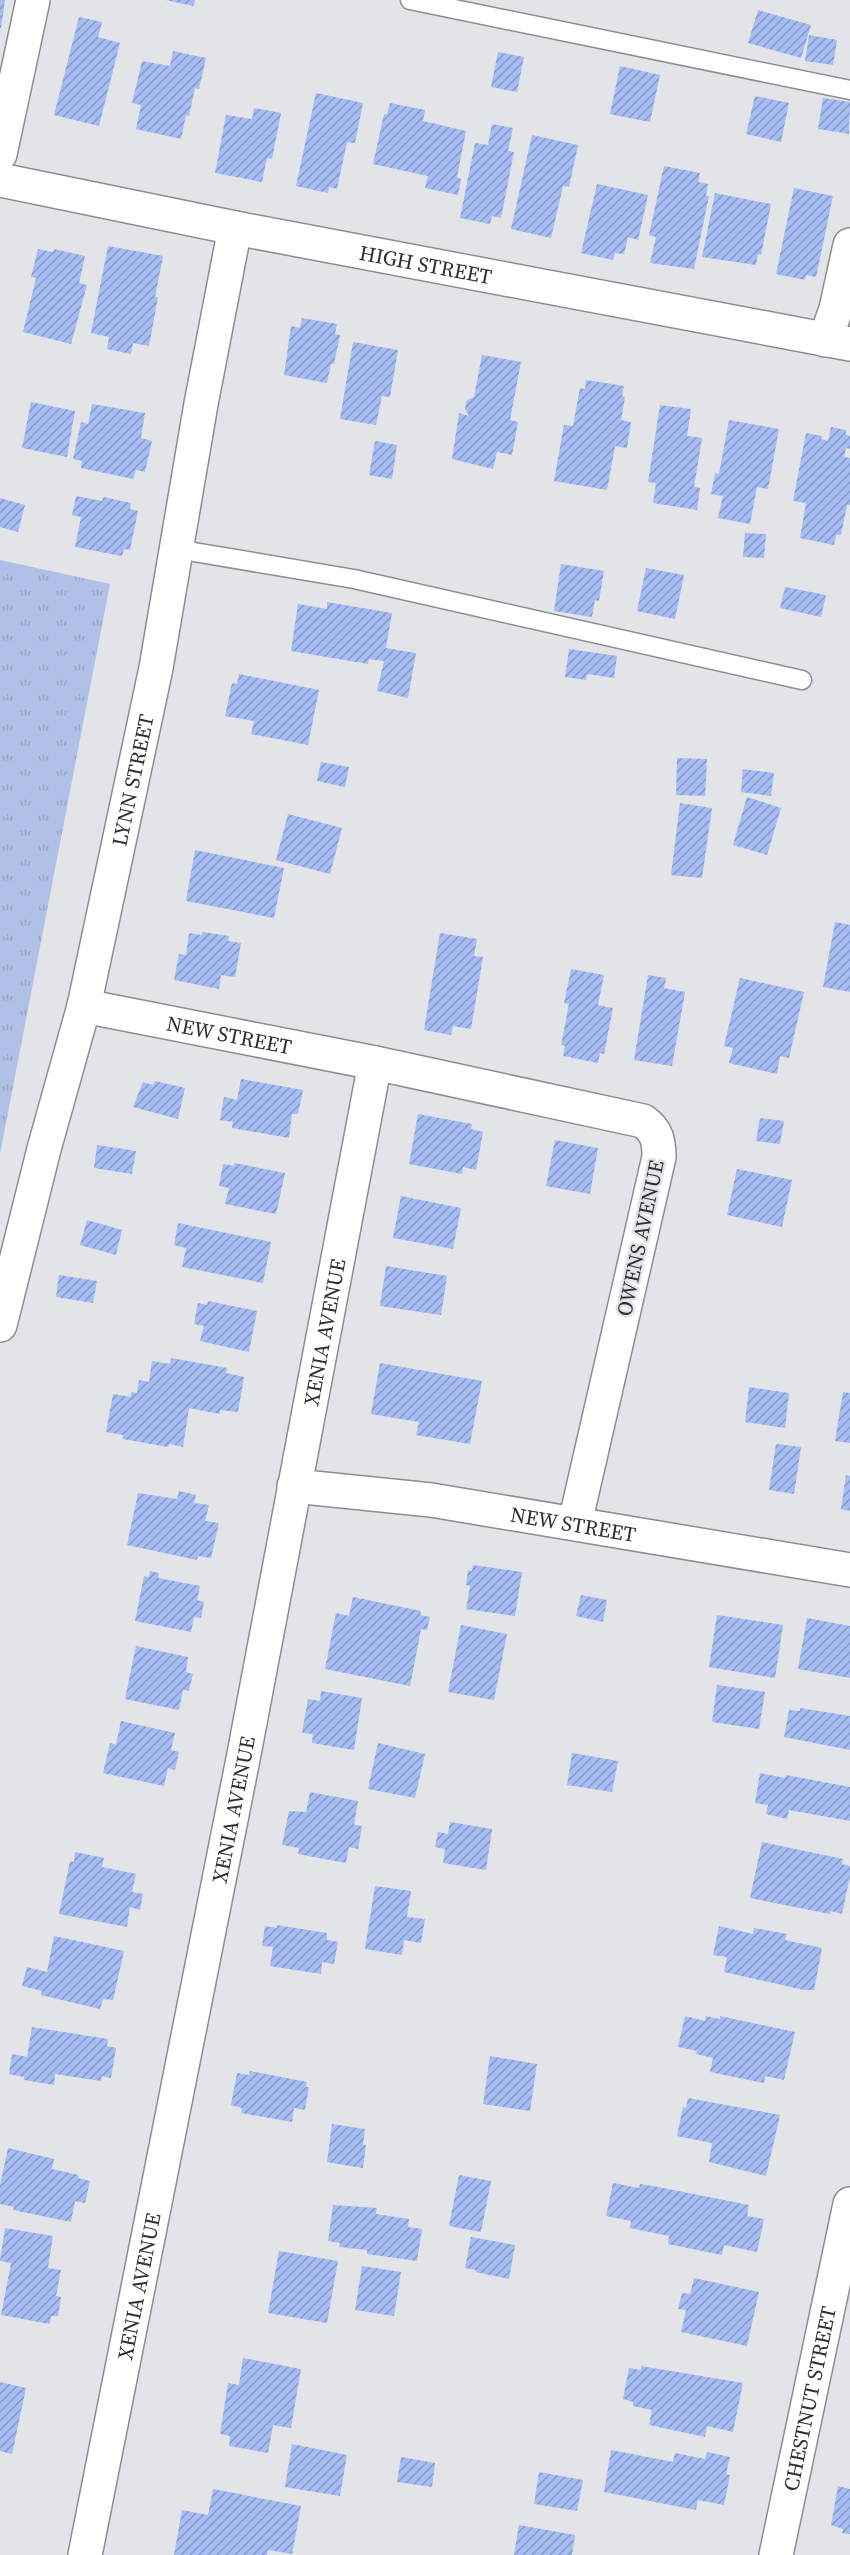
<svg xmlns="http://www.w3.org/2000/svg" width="850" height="2555" viewBox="0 0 850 2555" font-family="'Source Serif 4',serif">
	<defs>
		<pattern id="grass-tufts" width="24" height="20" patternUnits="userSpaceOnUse" patternTransform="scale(1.5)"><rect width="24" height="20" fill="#b0c0e7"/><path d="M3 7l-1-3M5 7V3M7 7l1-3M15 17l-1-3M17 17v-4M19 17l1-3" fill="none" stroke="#98a5c6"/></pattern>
		<pattern id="building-hatch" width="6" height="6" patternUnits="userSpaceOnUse" patternTransform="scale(1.5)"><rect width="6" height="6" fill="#a5bcf4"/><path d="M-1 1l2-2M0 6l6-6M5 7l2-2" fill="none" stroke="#8799c6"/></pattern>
	</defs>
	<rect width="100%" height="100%" fill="#e2e4e7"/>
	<path fill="url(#grass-tufts)" d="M0,560l110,24 -110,570z"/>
	<g fill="url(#building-hatch)">
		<path d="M0,0h5l-4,28h-1z"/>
		<path d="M166,0h29l-2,6z"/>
		<path d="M758,10l53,15 -10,33 -53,-15z"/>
		<path d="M79,17l23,5 -4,15 22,6 -21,83 -45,-11z"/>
		<path d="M809,35l28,5 -4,25 -28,-4z"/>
		<path d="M173,51l33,7 -7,31 -4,-1 -6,28 -3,-1 -5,24 -45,-10 5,-24 -9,-2 10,-42 28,5z"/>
		<path d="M498,52l26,5 -7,35 -26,-5z"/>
		<path d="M620,66l40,9 -10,47 -40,-8z"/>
		<path d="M316,93l47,10 -8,40 -8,-1 -10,47 -8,-2 -1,6 -32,-7z"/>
		<path d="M755,96l34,7 -8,39 -35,-8z"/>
		<path d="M823,98l27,4 -1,32 -31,-5z"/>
		<path d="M390,103l35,7 -2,11 43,10 -9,46 4,2 -3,16 -33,-7 3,-12 -55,-12 11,-50 3,1z"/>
		<path d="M254,108l27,5 -9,46 -5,-1 -5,24 -47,-9 11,-58 26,4z"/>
		<path d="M492,124l21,4 -5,23 6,1 -13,66 -9,-2 -2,8 -30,-6 15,-75 13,2z"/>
		<path d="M532,135l46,10 -9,42 -6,-1 -12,52 -40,-9z"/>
		<path d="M664,166l36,7 -2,9 10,2 -2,12h3l-15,73 -44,-6 6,-26 -7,-2z"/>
		<path d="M597,184l51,11 -10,45 -10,-3 -4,17 -9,-1 -2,7 -32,-7z"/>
		<path d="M794,188l39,8 -17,81 -10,-2 -1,5 -29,-6z"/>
		<path d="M715,193l56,11 -10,51 -3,-1 -2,11 -54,-8z"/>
		<path d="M108,246l55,10 -8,41h3l-9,49 -16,-3 -2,11 -24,-5 2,-12 -18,-4z"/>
		<path d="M38,249l15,3 1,-3 31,7 -6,27 8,2 -16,59 -48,-12 13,-54 -5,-1z"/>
		<path d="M302,318l35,6 -2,10 5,1 -6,29h-3l-4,19 -43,-8 7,-49 9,2z"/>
		<path d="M353,342l45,8 -8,47 -8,-1 -6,29 -36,-6z"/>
		<path d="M482,355l39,7 -11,58 8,2 -6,33 -15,-3 -4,17 -41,-10 7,-46 10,3 -4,-7 2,-9 7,-3z"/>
		<path d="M586,380l38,6 -2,10 3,1 -4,23 10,2 -4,26 -12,-2 -8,44 -53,-9 10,-56 9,1 7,-38 5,1z"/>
		<path d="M31,402l44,9 -8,46 -45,-9z"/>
		<path d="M92,404l53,9 -4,25 11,3 -7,31 -9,-2 -3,9 -52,-11 1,-7 -9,-2 8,-37 7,2z"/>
		<path d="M660,405l31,4 -4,27 15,2 -8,49 6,1 -3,22 -44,-7 3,-20 -8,-1z"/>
		<path d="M729,420l50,9 -11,60 -11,-2 -7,37 -32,-6 5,-22 -12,-2 4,-21 4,1z"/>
		<path d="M831,427l15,3v5l4,1v13l-4,-1 -2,9 6,1v47h-3l-6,30h-5l-2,10 -34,-7 6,-35 -13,-2 13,-68 16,3 -1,3 7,2z"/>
		<path d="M375,441l22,4 -5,34 -23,-4z"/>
		<path d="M76,496l26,5 1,-4 28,6 -1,6 8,2 -8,39 -6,-1 -2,7 -47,-9 6,-30 -9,-2z"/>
		<path d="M0,498l25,7 -7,27 -18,-5z"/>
		<path d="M745,533l21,1 -2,24 -21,-1z"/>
		<path d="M561,564l43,7 -5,30 -4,-1 -3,17 -38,-6z"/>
		<path d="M646,568l38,7 -9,44 -38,-8z"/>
		<path d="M785,587l41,8 -5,22 -41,-9z"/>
		<path d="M327,602l65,11 -6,35 30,5 -8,45 -31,-7 7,-30 -15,-2 -1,5 -77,-13 7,-47 29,5z"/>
		<path d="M569,649l48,7 -3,22 -27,-4 -1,6 -21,-3z"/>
		<path d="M239,674l80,16 -11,55 -57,-11 3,-13 -29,-5 7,-33 5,1z"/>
		<path d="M677,758l30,1 -2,37 -29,-1z"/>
		<path d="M321,762l28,5 -4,20 -28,-6z"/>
		<path d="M743,769l31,4 -3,23 -30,-4z"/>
		<path d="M747,797l34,11 -14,47 -34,-10z"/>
		<path d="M680,803l32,5 -10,70 -31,-3z"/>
		<path d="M288,814l54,14 -12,46 -54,-14z"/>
		<path d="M195,850l89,18 -10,50 -88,-17z"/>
		<path d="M835,922l15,3v67l-27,-5z"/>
		<path d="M202,932l27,4 -1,5 13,2 -6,34 -14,-2 -2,14 -45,-9 5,-26 7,1 3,-22 13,2z"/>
		<path d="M440,933l37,6 -3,17 9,1 -12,72 -18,-3 -2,9 -27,-5z"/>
		<path d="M571,969l33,6 -6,30 15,3 -9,46 -4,-1 -2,10 -35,-7 2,-10 -4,-1 8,-41 -5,-1z"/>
		<path d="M648,975l18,3 -2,10 21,4 -13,74 -38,-6z"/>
		<path d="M740,978l64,14 -15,66 -9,-2 -3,18 -48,-11 4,-15 -9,-2z"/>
		<path d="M241,1079l62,11 -5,24h-6l-3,24 -57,-10 1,-6 -13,-2 4,-23 13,3z"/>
		<path d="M155,1081l30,7 -7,31 -45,-12 10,-25 10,3z"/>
		<path d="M418,1114l54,10 -1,5 12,3 -7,38 -13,-3 -1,7 -53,-10z"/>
		<path d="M760,1118l24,3 -4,23 -24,-3z"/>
		<path d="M555,1140l43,8 -8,46 -44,-8z"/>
		<path d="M97,1145l39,6 -4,23 -38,-6z"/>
		<path d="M234,1163l51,10 -9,41 -51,-10 4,-16 -10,-2 4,-22 11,2z"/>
		<path d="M737,1169l55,11 -10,47 -55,-12z"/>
		<path d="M401,1196l60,12 -8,41 -60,-11z"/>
		<path d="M87,1220l35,10 -6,25 -36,-10z"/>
		<path d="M178,1223l93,19 -8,41 -81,-16 4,-19 -12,-3z"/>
		<path d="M386,1266l61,10 -6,39 -61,-9z"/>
		<path d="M59,1275l38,6 -4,22 -37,-6z"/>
		<path d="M208,1301l49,10 -8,41 -49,-11 4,-15 -10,-2 4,-21 9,2z"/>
		<path d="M171,1358l56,10 -1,5 18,4 -6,35 -18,-2v4l-31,-6 -6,39 -14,-3 -1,3 -45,-8v-4l-17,-3 7,-38 18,3v-5l6,1 2,-13 10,2 3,-21 18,3z"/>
		<path d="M380,1363l102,18 -12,63 -54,-9 3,-13 -48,-8z"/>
		<path d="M749,1387l40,6 -4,35 -40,-6z"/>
		<path d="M843,1392l7,1v50l-15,-2z"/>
		<path d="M776,1444l25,3 -7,47 -25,-4z"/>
		<path d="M846,1475l4,1v35l-9,-2z"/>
		<path d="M179,1491l17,4 -2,8 15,2 -4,16 14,2 -8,35 -13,-2 -1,4 -70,-15 11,-52 39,6z"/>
		<path d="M473,1565l49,7 -7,44 -49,-7 4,-23 -4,-1 2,-15 4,1z"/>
		<path d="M150,1571l9,2 -1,5 42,8 -3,14 7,2 -3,16 -7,-1 -3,15 -56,-11 9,-45 5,1z"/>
		<path d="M581,1595l26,5 -4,22 -27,-6z"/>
		<path d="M353,1597l68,14 -1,4 10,2 -3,13 -6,-1 -11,57 -85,-17 11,-56 13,3z"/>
		<path d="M717,1615l66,10 -8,53 -66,-11z"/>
		<path d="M807,1618l43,8v52l-52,-9z"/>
		<path d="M461,1625l46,9 -13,66 -46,-8z"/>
		<path d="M136,1646l52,11 -2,15 7,2 -4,17 -6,-1 -4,20 -54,-11z"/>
		<path d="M717,1685l48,7 -6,37 -47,-7z"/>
		<path d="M321,1691l41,7 -8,52 -42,-7 1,-9 -11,-1 6,-34 12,2z"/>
		<path d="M800,1708l50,8v34l-66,-13 5,-27 11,1z"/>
		<path d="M121,1721l54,12 -4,17 8,2 -4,18 -7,-2 -4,18 -61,-13 7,-30 6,2z"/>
		<path d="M378,1743l47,11 -10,44 -47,-9z"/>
		<path d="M572,1753l46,8 -6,31 -45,-7z"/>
		<path d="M760,1773l25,5 1,-3 64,12v34l-61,-11 -2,9 -21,-5 2,-9 -13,-2z"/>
		<path d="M310,1792l48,9 -4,24 8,1 -4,23 -9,-2 -3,16 -48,-9 1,-6 -17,-3 7,-34 17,1z"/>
		<path d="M450,1822l42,7 -6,41 -43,-7 2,-14 -10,-2 3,-15 10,2z"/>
		<path d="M762,1842l81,17 -1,5 8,2v10l-8,38 -11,-3 -1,3 -80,-16z"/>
		<path d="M75,1852l29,6 -2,9 34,7 -4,18 11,2 -3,16 -10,-3 -3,20 -68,-13 11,-53 4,1z"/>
		<path d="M375,1886l36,5 -4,26 18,2 -4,24 -17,-3 -2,15 -37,-6z"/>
		<path d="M277,1925l50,8v7l11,2 -4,22 -12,-2 -1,12 -51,-8 3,-19 -11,-1 3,-20 12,2z"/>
		<path d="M719,1926l34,8 1,-6 33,6 -2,6 37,8 -8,42h-10l-80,-18 3,-15 -14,-2z"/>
		<path d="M54,1936l70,15 -11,49 -10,-1 -3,10 -59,-14 1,-4 -20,-5 5,-19 20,5z"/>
		<path d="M685,2016l20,5 1,-5 14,3v-3l75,16 -11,48 -19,-4 -1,7 -54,-11 3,-14 -17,-4 1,-3 -19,-4z"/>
		<path d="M32,2027l76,12 -1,7 9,2 -5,30 -9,-2 -1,5 -46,-7 -1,11 -30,-5v-3l-15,-3 3,-20 15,3z"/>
		<path d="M490,2056l47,8 -7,47 -47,-7z"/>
		<path d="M250,2071l57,11 -1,5h3l-4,23 -11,-2 -2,14 -51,-9 1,-5 -11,-3 6,-32 12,2z"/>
		<path d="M688,2098l92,17 -14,61 -57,-14 3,-19 -35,-7 6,-29 3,1z"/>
		<path d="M332,2124l33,5 -2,16h3l-3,23 -36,-6z"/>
		<path d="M8,2148l46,11 -2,10 27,6 -1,3 12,3 -5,22 -10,-2 -4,21 -58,-12 1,-3 -14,-3v-19z"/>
		<path d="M459,2175l32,6 -10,51 -32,-6z"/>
		<path d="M613,2183l26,5 1,-4 18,3 91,18 -2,11 17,3 -7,33 -33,-7 -2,10 -54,-11 1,-8 -39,-8 1,-7 -25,-5z"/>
		<path d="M333,2205l44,3 -1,6 33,5 -1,8 14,2 -5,32 -50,-7v-4l-28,-3 1,-4 -12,-2z"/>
		<path d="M5,2228l48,8 -5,32 13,2 -5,26 5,1 -3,19h-7l-1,8 -49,-9 10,-52 -11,-2z"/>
		<path d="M471,2237l44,8 -6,34 -34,-7 1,-2 -11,-2z"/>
		<path d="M279,2251l59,10 -11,62 -59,-10z"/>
		<path d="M362,2266l39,6 -7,44 -39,-6z"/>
		<path d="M694,2278l65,14 -12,54 -66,-14 5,-22 -8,-1 4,-16 8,1z"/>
		<path d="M243,2358l58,11 -10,59 -18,-3 -5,28 -39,-7 1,-10 -10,-2 8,-51 11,2z"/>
		<path d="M641,2366l102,17 -10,49 -26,-6 -2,11 -56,-12 3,-15 -19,-4v-4l-10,-3 6,-31 12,2z"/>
		<path d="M0,2382l26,6 -14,66 -12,-3z"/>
		<path d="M292,2444l55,11 -7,41 -55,-9z"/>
		<path d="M611,2450l62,12 2,-9 30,6 2,-7 23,5 -4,17 4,1 -6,30 -26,-5 -2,10 -92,-18z"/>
		<path d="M401,2457l34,6 -3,24 -35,-5z"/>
		<path d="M539,2472l44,8 -6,31 -43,-7z"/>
		<path d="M838,2486l12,3v45l-8,-1 1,-4 -12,-4z"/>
		<path d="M213,2489l88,17 -9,48 -24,-4 -1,5h-93l8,-45 26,5z"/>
		<path d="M519,2525l56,10 -3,20h-58z"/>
	</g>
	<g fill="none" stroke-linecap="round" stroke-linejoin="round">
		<defs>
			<g id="lane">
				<path d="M410,0l440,90"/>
				<path d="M176,549l178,30 448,101"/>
			</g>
			<g id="street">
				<path d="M0,154l33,-154"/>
				<path id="s1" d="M0,180l235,48 615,116"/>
				<path d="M825,340l11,-31 14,-64"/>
				<path id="s2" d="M84,1006l291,57 268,58c14,10 16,20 16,36l-84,366"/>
				<path id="s3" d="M0,1325l44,-176 40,-143 72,-338 45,-264 34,-176"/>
				<path id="s4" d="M294,1486l137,14 419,70"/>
				<path id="s5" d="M85,2555l159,-801 131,-691"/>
				<path id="s6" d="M776,2555l74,-351"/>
			</g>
		</defs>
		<use href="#lane" stroke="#8c8e91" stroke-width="21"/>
		<use href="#street" stroke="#8c8e91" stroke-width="36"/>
		<use href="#lane" stroke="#fff" stroke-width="18"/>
		<use href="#street" stroke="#fff" stroke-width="33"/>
	</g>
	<g text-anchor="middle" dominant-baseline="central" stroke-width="5" stroke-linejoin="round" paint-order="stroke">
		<g font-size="21" fill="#2e2f30" stroke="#e2e4e7">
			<text stroke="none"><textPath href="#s1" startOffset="434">HIGH STREET</textPath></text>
			<text stroke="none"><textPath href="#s3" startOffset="561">LYNN STREET</textPath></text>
			<text stroke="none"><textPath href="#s2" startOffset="148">NEW STREET</textPath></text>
			<text transform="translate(640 1238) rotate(-78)">OWENS AVENUE</text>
			<text stroke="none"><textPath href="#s5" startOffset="1246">XENIA AVENUE</textPath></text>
			<text stroke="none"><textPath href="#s4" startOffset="282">NEW STREET</textPath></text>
			<text stroke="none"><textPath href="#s5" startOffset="760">XENIA AVENUE</textPath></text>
			<text stroke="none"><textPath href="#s5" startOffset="274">XENIA AVENUE</textPath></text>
			<text stroke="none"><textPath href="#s6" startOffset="160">CHESTNUT STREET</textPath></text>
		</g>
	</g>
</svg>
